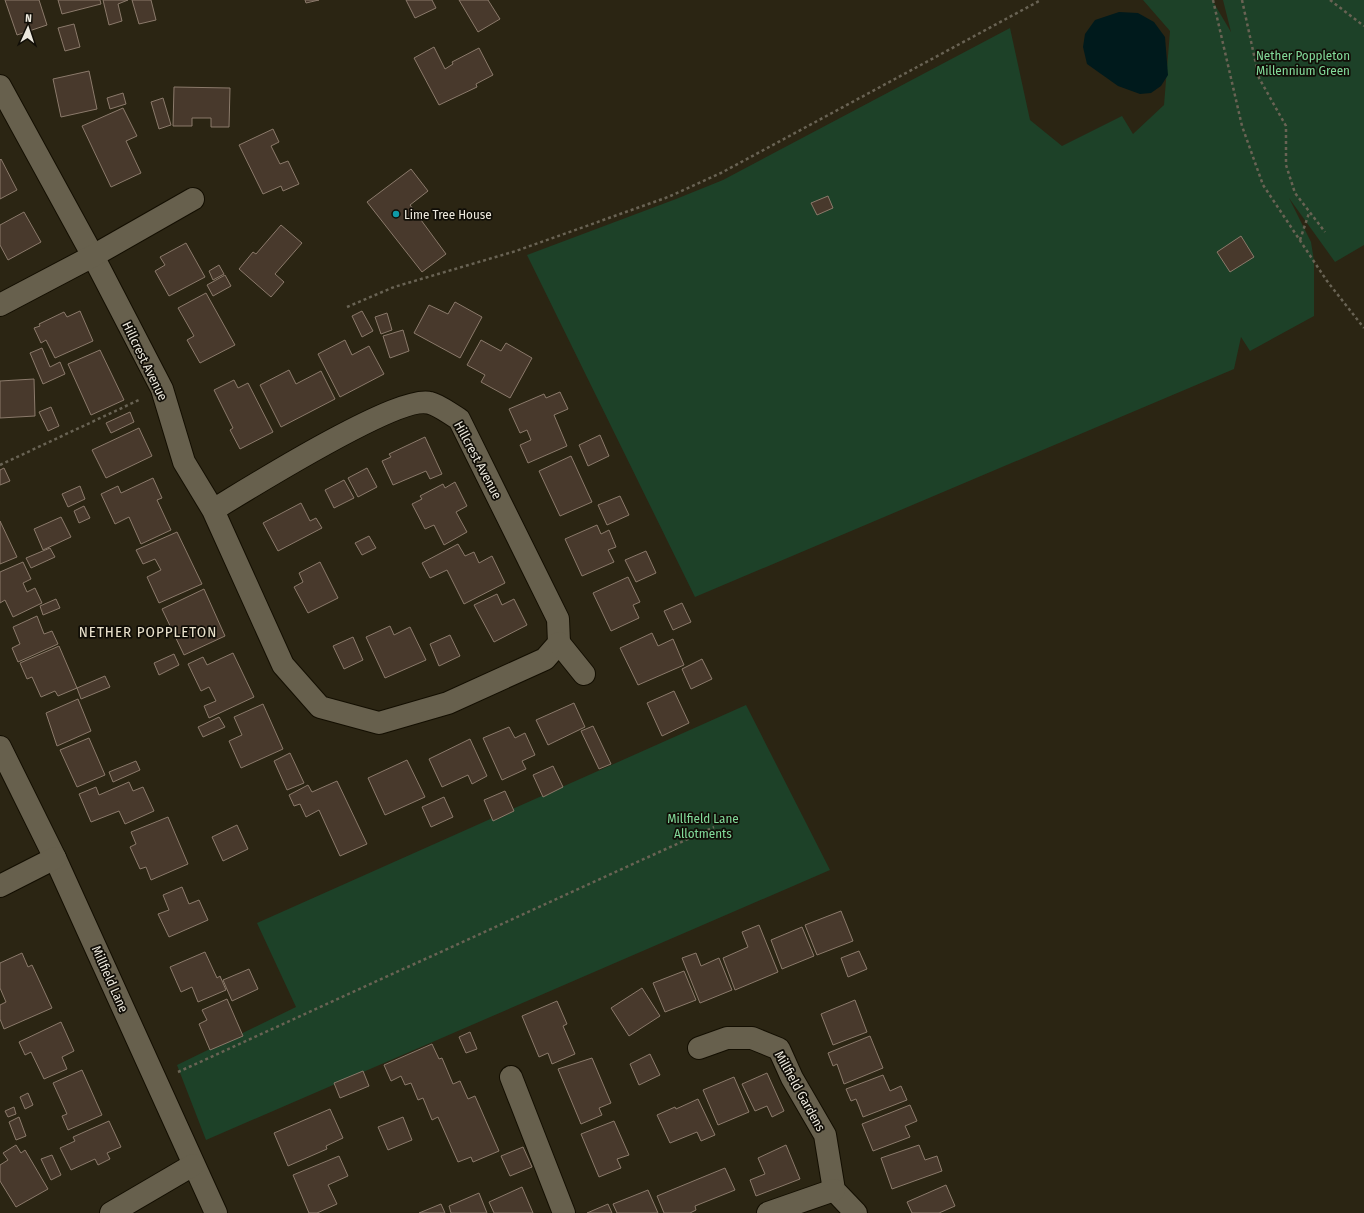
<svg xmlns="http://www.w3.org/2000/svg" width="1364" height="1213" viewBox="0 0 1364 1213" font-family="'Fira Sans Condensed',sans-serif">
	<rect width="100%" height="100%" fill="#2b2513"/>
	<g fill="#1d4128">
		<path d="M1143,0h69l19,32 -8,-32h141v245l-29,17 -46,-64 22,44 3,19v55l-64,35 -9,-14 -7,32 -539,228 -168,-342 149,-56 47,-19 287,-152 20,92 32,26 60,-30 11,18 31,-29 6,-74z"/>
		<path d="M746,705l84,165 -624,270 -29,-75 119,-58 -39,-84z"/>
	</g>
	<path fill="#001a1c" d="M1119,12l19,1 16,9 11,15 3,38 -7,11 -10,7 -11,1 -22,-8 -31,-22 -4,-17 2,-13 10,-14z"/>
	<g fill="#48392c" stroke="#8b7a6b">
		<path d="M5,0h34l8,25 -30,10z"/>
		<path d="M58,0h42l1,4 -39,10z"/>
		<path d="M103,0h25l-10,4 4,17 -13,4z"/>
		<path d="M132,0h19l5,20 -17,4z"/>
		<path d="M305,0h14l-13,3z"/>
		<path d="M406,0h26l4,8 -21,10z"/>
		<path d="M459,0h29l12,19 -22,13z"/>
		<path d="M74,24l6,23 -15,4 -7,-23z"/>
		<path d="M434,47l11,22 8,-5 -1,-2 27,-14 14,27 -17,9 1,3 -38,18 -25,-47z"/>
		<path d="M89,71l8,38 -36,8 -8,-38z"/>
		<path d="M174,87l56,1 -1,39h-18v-9h-19v8h-19z"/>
		<path d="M123,93l3,11 -16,5 -3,-11z"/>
		<path d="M163,98l8,27 -12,4 -8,-27z"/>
		<path d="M123,108l14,28 -11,5 15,32 -30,14 -29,-61z"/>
		<path d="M273,129l6,13 -8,4 9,18 8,-3 11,23 -16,7 -2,-5 -18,8 -24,-49z"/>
		<path d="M1,159l16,31 -17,9v-39z"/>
		<path d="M411,169l17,22 -18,14 36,49 -24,18 -55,-70z"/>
		<path d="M828,196l5,12 -16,7 -6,-12z"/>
		<path d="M24,212l17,30 -33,18 -8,-15v-20z"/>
		<path d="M281,225l21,18 -27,31 9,8 -13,15 -32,-28 14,-17 3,2z"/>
		<path d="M1241,236l13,21 -24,15 -13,-20z"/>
		<path d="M186,243l19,34 -36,19 -14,-25 10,-6 -5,-8z"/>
		<path d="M219,265l5,9 -11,6 -4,-9z"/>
		<path d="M225,275l6,11 -18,10 -6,-11z"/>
		<path d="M206,293l29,52 -35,18 -13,-23 7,-4 -16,-28z"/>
		<path d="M455,302l27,15 -22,41 -46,-25 15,-28 19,9z"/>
		<path d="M80,311l13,30 -38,17 -9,-18 -5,3 -7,-15 6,-2 -1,-2 25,-12 3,5z"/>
		<path d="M362,311l11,20 -11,6 -10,-21z"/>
		<path d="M387,313l5,17 -11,4 -6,-17z"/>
		<path d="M403,330l6,21 -19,7 -7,-22z"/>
		<path d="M345,340l7,15 17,-9 15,28 -44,23 -22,-43z"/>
		<path d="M481,340l20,11 5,-8 26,15 -22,40 -29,-16 4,-7 -18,-10z"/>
		<path d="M42,348l8,19 10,-5 5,12 -22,10 -13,-31z"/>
		<path d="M100,350l24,50 -33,15 -23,-51z"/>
		<path d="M289,370l7,14 25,-13 14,28 -54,28 -21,-42z"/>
		<path d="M34,379l1,37 -35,2v-37z"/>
		<path d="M234,380l4,8 10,-5 25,49 -33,17 -10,-19 3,-2 -19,-38z"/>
		<path d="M560,392l8,17 -14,6 13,31 -39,17 -8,-18 11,-5 -4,-10 -7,3 -11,-24 35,-15 2,4z"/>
		<path d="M51,407l8,19 -11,5 -9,-19z"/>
		<path d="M130,412l4,10 -23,11 -5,-10z"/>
		<path d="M139,428l13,28 -46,22 -14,-28z"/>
		<path d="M600,435l9,21 -21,10 -9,-21z"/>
		<path d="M425,437l17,37 -12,5 -4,-8 -33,14 -11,-24 9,-4 -2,-3z"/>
		<path d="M571,456l21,46 -32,14 -21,-45z"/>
		<path d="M4,468l6,13 -10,4v-15z"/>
		<path d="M367,468l10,19 -19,10 -10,-19z"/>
		<path d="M153,478l9,20 -5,2 14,30 -30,14 -12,-27 -14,7 -14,-30 17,-8 3,7z"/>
		<path d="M344,480l10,18 -20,10 -9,-18z"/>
		<path d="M455,482l12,24 -11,6 11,20 -23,13 -10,-20 -9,4 -13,-25 10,-5 -2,-3 23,-12 2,4z"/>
		<path d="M80,486l5,13 -17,8 -6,-13z"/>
		<path d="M620,496l9,19 -22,10 -9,-20z"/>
		<path d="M301,503l9,18 6,-3 6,10 -44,23 -15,-28z"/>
		<path d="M84,506l6,12 -11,5 -5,-12z"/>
		<path d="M61,517l10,20 -28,13 -9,-21z"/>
		<path d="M0,521l17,36 -17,7z"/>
		<path d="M597,525l4,9 8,-4 7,17 -8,3 6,12 -32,14 -17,-37z"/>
		<path d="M177,532l25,52 -43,19 -12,-26 14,-7 -6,-11 -12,5 -7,-14z"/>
		<path d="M369,536l7,12 -14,7 -7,-12z"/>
		<path d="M458,544l7,12 9,-4 5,11 13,-7 13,27 -41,21 -17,-34 -17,8 -8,-15z"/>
		<path d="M50,548l5,9 -24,11 -5,-10z"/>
		<path d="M646,551l10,22 -20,9 -11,-22z"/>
		<path d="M23,562l8,17 -8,4 4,9 8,-4 7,15 -29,14 -8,-17 -5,3v-31z"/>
		<path d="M320,562l18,36 -30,15 -14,-26 9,-5 -4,-9z"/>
		<path d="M628,577l12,25 -7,3 6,13 -28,13 -18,-38z"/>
		<path d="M204,589l21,47 -41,19 -22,-46z"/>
		<path d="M497,594l5,11 12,-6 13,26 -33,17 -20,-37z"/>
		<path d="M56,599l4,9 -17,7 -3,-9z"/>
		<path d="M682,603l9,19 -18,8 -9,-19z"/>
		<path d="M37,616l7,18 8,-3 6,13 -40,18 -6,-14 8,-4 -7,-17z"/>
		<path d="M390,626l4,9 16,-8 16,33 -41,18 -19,-41z"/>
		<path d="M652,633l6,13 15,-7 11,26 -46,20 -18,-37z"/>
		<path d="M450,635l10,21 -21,10 -9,-22z"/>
		<path d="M353,637l10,23 -19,9 -11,-23z"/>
		<path d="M59,646l18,42 -19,8 -3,-5 -14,6 -9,-20 -5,2 -7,-16z"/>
		<path d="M233,653l21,44 -45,21 -5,-12 12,-5 -7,-14 -8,4 -13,-27 15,-7 4,8z"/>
		<path d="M174,654l5,11 -20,10 -5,-12z"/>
		<path d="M702,659l10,20 -21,10 -9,-20z"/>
		<path d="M105,676l5,11 -29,12 -4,-11z"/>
		<path d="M674,691l15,32 -27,13 -15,-33z"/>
		<path d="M78,699l13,32 -34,15 -11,-33z"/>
		<path d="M574,703l11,24 -37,18 -12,-25z"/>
		<path d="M263,704l20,45 -42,19 -12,-27 13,-6 -8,-18z"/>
		<path d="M219,717l6,10 -22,10 -5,-10z"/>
		<path d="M593,726l18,38 -12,5 -18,-38z"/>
		<path d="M509,727l6,11 10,-5 10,22 -13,6 4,8 -24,11 -19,-42z"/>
		<path d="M89,738l16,37 -28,12 -17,-37z"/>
		<path d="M470,739l17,37 -15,8 -4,-9 -26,12 -13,-28z"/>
		<path d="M290,753l14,30 -17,7 -13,-29z"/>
		<path d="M407,760l18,37 -40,18 -17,-37z"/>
		<path d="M136,761l4,9 -27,12 -4,-10z"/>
		<path d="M553,766l10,21 -20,10 -10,-22z"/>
		<path d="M337,781l30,63 -27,12 -21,-46 -13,7 -6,-13 -6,2 -5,-11 19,-10 4,7z"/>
		<path d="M129,782l4,9 10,-4 11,24 -29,13 -6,-13 -28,11 -12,-28 17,-7 3,8z"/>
		<path d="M505,791l9,20 -21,10 -9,-21z"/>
		<path d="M444,797l9,20 -22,10 -9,-20z"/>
		<path d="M168,817l20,47 -37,16 -5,-13 -6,2 -10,-22 6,-3 -5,-12z"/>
		<path d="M237,825l11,24 -25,12 -11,-24z"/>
		<path d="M182,887l7,17 10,-4 9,20 -39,17 -11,-23 11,-4 -6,-15z"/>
		<path d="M841,911l12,30 -36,14 -12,-30z"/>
		<path d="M759,925l19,47 -43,18 -12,-32 25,-11 -6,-15z"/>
		<path d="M802,927l12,29 -32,13 -11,-29z"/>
		<path d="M859,951l8,18 -19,8 -7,-19z"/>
		<path d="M205,952l12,26 3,-2 6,14 -28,12 -6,-15 -11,5 -11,-25z"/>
		<path d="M22,953l6,14 4,-2 20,43 -48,21 -4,-10v-14l6,-3 -6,-14v-25z"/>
		<path d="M696,953l5,13 18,-8 13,32 -32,13 -18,-45z"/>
		<path d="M249,969l9,20 -26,12 -9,-21z"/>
		<path d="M684,971l12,29 -31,12 -12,-29z"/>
		<path d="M642,988l18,28 -31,20 -18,-28z"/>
		<path d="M227,999l16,37 -33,14 -11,-26 8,-4 -5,-10z"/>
		<path d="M855,1000l12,32 -34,13 -12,-31z"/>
		<path d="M557,1001l10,23 -4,2 12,28 -23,10 -4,-11 -9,4 -17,-41z"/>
		<path d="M61,1022l13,29 -12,6 5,12 -23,10 -13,-27 -6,3 -6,-13z"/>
		<path d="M470,1032l7,17 -11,4 -7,-16z"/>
		<path d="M870,1036l13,32 -39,16 -7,-20 -4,2 -5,-13z"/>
		<path d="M432,1044l7,15 3,-1 11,26 7,-3 8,18 7,-3 24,55 -26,11 -2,-5 -13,5 -20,-45 -6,3 -9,-22 -5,2 -7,-17 -6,2 -4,-9 -10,5 -7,-16z"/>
		<path d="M650,1054l10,21 -21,10 -9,-21z"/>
		<path d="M592,1058l19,45 -12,5 3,7 -21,9 -23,-55z"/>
		<path d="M82,1070l20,45 -34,15 -6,-14 5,-2 -14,-31z"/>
		<path d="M363,1071l6,15 -29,12 -6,-15z"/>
		<path d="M767,1073l17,38 -12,6 -5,-11 -12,5 -13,-27z"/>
		<path d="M883,1075l7,16 11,-5 6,14 -44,17 -7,-18 -5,2 -5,-12z"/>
		<path d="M734,1077l15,35 -31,13 -15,-35z"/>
		<path d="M28,1093l5,12 -8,4 -5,-12z"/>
		<path d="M698,1099l17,36 -14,6 -4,-9 -27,11 -13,-28 18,-8 1,2z"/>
		<path d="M910,1105l7,16 -12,5 5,11 -37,14 -11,-27z"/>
		<path d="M14,1107l2,7 -8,3 -3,-6z"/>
		<path d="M330,1109l13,29 -17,8 1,3 -39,17 -14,-33z"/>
		<path d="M19,1117l7,19 -10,4 -7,-18z"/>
		<path d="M403,1117l9,23 -24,10 -10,-23z"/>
		<path d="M109,1121l12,26 -14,6 3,6 -12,6 -3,-6 -24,11 -11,-22 15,-7 -2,-4z"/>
		<path d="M614,1121l15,34 -12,4 4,9 -22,9 -18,-43z"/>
		<path d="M16,1145l5,8 4,-3 23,39 -32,18 -16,-26v-16l8,-5 -5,-7z"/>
		<path d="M786,1145l14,34 -44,17 -6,-16 15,-6 -7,-16z"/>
		<path d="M919,1145l6,15 12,-4 5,15 -50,18 -11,-31z"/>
		<path d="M523,1147l9,20 -22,9 -9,-20z"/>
		<path d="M52,1155l9,20 -10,5 -10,-21z"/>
		<path d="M339,1156l9,20 -20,9 9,19 -20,9h-8l-16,-38z"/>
		<path d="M725,1168l10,22 -40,16 1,4 -6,3h-26l-7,-17z"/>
		<path d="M946,1185l9,21 -16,7h-27l-5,-11z"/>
		<path d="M522,1187l11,26h-39l-5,-11z"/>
		<path d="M648,1190l10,23h-41l-4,-9z"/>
		<path d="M479,1193l8,20h-36l-2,-7z"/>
		<path d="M441,1204l4,9h-26z"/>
		<path d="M608,1204l4,9h-25z"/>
	</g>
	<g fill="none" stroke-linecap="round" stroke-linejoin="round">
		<defs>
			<g id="minor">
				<path d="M0,86l93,170 69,133 22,73 29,48 70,155 37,42 59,16 69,-20 97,-44 14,-16 -1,-24 -99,-200c-9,-5 -20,-14 -29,-16 -31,-9 -184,87 -217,107"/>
				<path d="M0,305l93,-49 100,-57"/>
				<path d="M559,643l25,31"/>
				<path d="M0,747l55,111 161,355"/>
				<path d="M0,886l55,-28"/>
				<path d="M699,1048l28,-10h25l27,11 13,29 33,57 9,55 22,23"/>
				<path d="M511,1077l53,136"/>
				<path d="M111,1213l82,-48"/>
				<path d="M768,1213l66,-23"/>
			</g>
		</defs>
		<use href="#minor" stroke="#130e01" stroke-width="24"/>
		<g stroke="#696354" stroke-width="2.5" stroke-dasharray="3 3" stroke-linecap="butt">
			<path d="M1213,0l29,126 21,59 64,96 37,47"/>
			<path d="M1242,0l17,78 27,48v39l9,28 30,39"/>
			<path d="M1330,0l34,26"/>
			<path d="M1300,240l9,-27"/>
			<path d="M347,307l47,-20 122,-36 152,-54 53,-24 320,-173"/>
			<path d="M0,465l141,-66"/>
			<path d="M178,1072l536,-245"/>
		</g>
		<use href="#minor" stroke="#67604d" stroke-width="22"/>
	</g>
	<circle fill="#0f9aa8" stroke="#110e07" stroke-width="1.5" cx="396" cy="214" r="4"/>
	<g text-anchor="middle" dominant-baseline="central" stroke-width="3.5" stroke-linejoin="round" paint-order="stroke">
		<g font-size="13" fill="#82d999" stroke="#110e07">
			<text x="1303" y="55">Nether Poppleton<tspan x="1303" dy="15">Millennium Green</tspan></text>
			<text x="703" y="818">Millfield Lane<tspan x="703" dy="15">Allotments</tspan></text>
		</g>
		<g font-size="13" fill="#ece8dd" stroke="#110e07" text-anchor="start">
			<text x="404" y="214">Lime Tree House</text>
		</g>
		<g font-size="13" fill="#ece8dd" stroke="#110e07">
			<text transform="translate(145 361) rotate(64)">Hillcrest Avenue</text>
			<text transform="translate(478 460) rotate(62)">Hillcrest Avenue</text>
			<text transform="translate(110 979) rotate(66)">Millfield Lane</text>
			<text transform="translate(800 1091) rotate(61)">Millfield Gardens</text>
		</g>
		<g font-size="15" letter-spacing="1" fill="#e9e1cb" stroke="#110e07">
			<text x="148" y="632">NETHER POPPLETON</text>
		</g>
	</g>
	<g transform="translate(28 28) rotate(3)" stroke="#110e07" stroke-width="3" paint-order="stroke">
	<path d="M0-3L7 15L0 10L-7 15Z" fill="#ece8dd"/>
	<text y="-6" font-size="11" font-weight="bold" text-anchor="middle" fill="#ece8dd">N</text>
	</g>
</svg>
